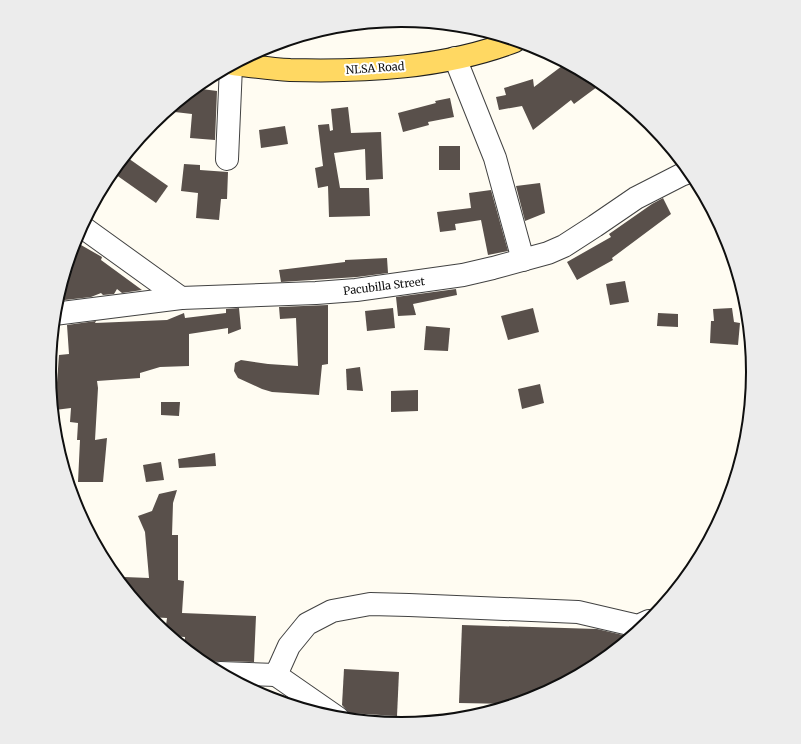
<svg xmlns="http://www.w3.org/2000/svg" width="801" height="744" viewBox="0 0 801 744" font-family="Merriweather,serif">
	<rect width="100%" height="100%" fill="#fffcf2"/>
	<g fill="#59504b">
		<path d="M566,63l22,12 9,12 -23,17 -3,-4 -38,30 -11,-24 -23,4 -3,-13 10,-2 -2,-7 29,-9 1,8z"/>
		<path d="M194,88l23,3 -2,49 -25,-2 2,-24 -26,-3z"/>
		<path d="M450,98l4,19 -26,5 1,3 -26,7 -5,-19 38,-10 -1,-2z"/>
		<path d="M348,107l3,26 30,-1 2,47 -17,1 -1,-31 -31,4 6,35h29l1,28 -41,1 -1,-31 -10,2 -3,-20 8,-2 -5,-41 11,-1 1,7 3,-1 -2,-21z"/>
		<path d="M285,126l3,18 -27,4 -2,-18z"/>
		<rect x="439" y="146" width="21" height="24"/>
		<path d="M125,156l43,30 -12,17 -44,-31z"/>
		<path d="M184,164l16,1v5l28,2 -1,27h-6l-2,21 -23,-2 2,-25 -17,-2z"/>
		<path d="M540,183l5,30 -20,8 -9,-35z"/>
		<path d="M491,190l17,61 -20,4 -7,-35 -26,4 1,6 -16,2 -3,-20 34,-4 -2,-15z"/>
		<path d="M663,198l8,16 -59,44 1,2 -36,20 -10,-18 44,-25 -2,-3 43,-30z"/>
		<path d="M74,241l28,16 -1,3 41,30 -20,3 -5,-4 -3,5 -11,1 -2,-2 -10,4 -35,4z"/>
		<path d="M387,258l1,15 -31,4 -76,5 -2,-12 66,-8v-2z"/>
		<path d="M625,281l4,21 -19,3 -4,-21z"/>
		<path d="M456,289l1,6 -44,9 3,11 -18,1 -2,-19z"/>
		<path d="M328,305v59l-6,1 -3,30 -47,-3 -10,-3 -24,-11 -4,-7 1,-8 6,-3 27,4 30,2 -2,-48 -16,1 -1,-12z"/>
		<path d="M239,308l2,21 -13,5v-6l-39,6v32l-29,1 -20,6v5l-43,3 1,7 -3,52 12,-2 -4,44h-25l2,-42h-3l1,-17 -8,-1 1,-14 -16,2 4,-55 10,-1 -2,-29 29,-4 -1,2 72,-3 17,-7 1,5 41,-5v-4z"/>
		<path d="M393,308l2,20 -28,3 -2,-20z"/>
		<path d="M533,308l6,24 -31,8 -7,-24z"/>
		<path d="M732,308l2,14 6,1 -2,22 -28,-2 1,-22h3l-1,-12z"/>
		<path d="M658,313l20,1v13l-21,-1z"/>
		<path d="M426,326l24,2 -2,23 -24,-1z"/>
		<path d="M360,367l3,24 -16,-1 -1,-21z"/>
		<path d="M540,384l4,19 -22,6 -4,-20z"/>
		<path d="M418,390v21l-27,1v-21z"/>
		<path d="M161,402h19l-1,14 -18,-1z"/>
		<path d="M215,453l1,13 -37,2 -1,-9z"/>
		<path d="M161,462l3,18 -18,2 -3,-17z"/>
		<path d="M177,490l-4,13 -1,32h6v45l6,1 -2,32 74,3 -2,46 -34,-1 -6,1h-12l-18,-14 1,-11 -15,-1 -5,-4 2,-14 -19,-1 -25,-31 1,-9 25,1 -4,-46 -7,-16 14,-5 7,-17z"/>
		<path d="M462,625l135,4 26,6v8l-27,22 -61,32 -24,7 -52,-1z"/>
		<path d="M344,669l55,3 -2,44 -48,-3 -7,-8z"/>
	</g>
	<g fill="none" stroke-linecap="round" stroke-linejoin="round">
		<defs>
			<g id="minor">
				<path d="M455,58l40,100 28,102"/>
				<path d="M227,159l4,-93"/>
				<path d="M81,226l100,72"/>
				<path d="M54,314l127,-16 135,-5 40,-3 107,-15 30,-7 55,-15 16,-7 31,-20 41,-28 45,-23 8,-3"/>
				<path d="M220,673l56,2 13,-29 18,-22 25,-13 38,-7 39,1 169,7 60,14 11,-5"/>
				<path d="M276,675l62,43"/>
			</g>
			<path id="major" d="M233,64c19,2 38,5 57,6 75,2 155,-2 225,-29"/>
		</defs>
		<use href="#minor" stroke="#424242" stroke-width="24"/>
		<use href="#major" stroke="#202020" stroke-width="24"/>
		<use href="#minor" stroke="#fff" stroke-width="22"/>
		<use href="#major" stroke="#ffd862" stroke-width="22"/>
	</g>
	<g text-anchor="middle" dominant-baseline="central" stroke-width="4" stroke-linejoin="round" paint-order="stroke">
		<g font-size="11" fill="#0f0f0f" stroke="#fff">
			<text transform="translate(375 68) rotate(-4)">NLSA Road</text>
			<text transform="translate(384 286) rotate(-7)">Pacubilla Street</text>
		</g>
	</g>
	<path d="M0 0H801V744H0ZM56 372a345 345 0 1 1 690 0a345 345 0 1 1-690 0Z" fill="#ececec" fill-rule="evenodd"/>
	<path fill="none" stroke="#0f0f0f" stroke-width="2" d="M56 372a345 345 0 1 1 690 0a345 345 0 1 1-690 0Z"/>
</svg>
